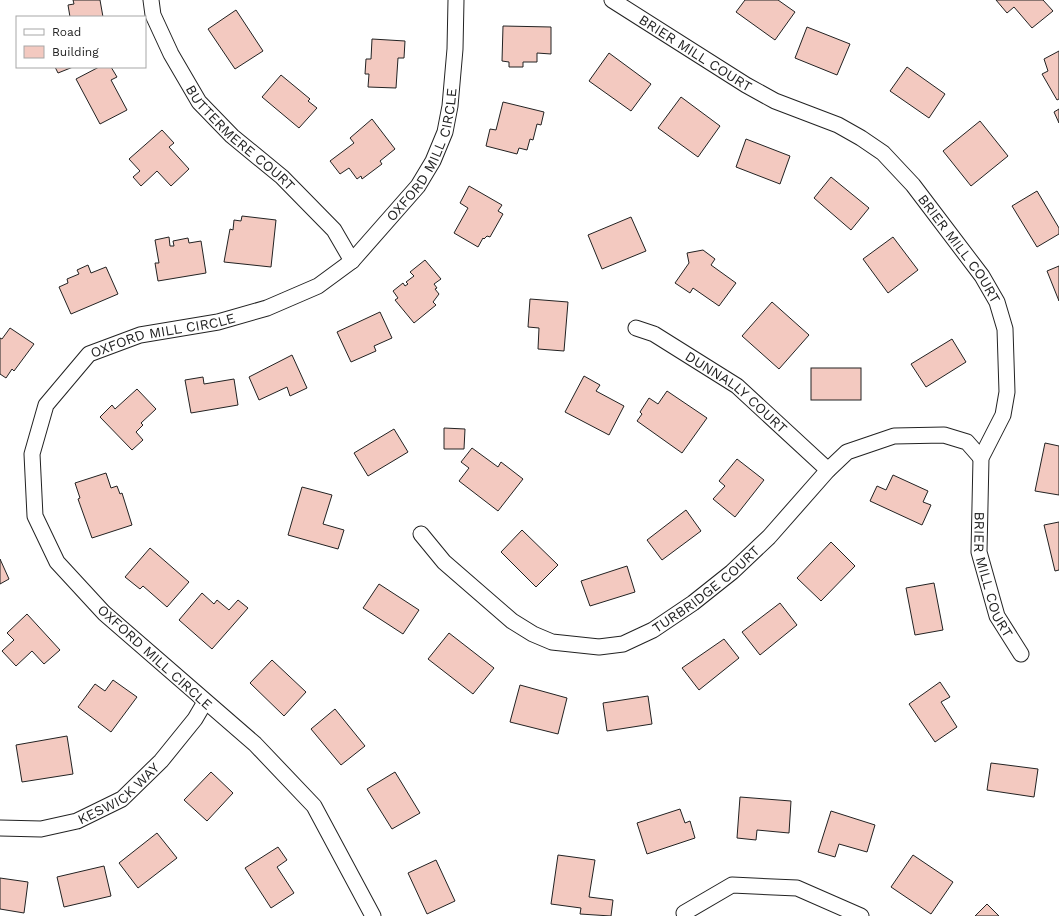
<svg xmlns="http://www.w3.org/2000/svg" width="1059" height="916" viewBox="0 0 1059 916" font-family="'Work Sans',sans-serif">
	<rect width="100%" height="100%" fill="#fff"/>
	<g fill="#f3c9c0" stroke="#222">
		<path d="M73,0h27l3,17h-33l-2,-12 6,-1z"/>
		<path d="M745,0h33l17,12 -20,28 -39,-28z"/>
		<path d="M996,0h47l10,11 -21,17 -18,-21 -7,6z"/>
		<path d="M236,10l27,41 -28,18 -27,-40z"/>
		<path d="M503,26l48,1v27l-14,-1v9h-14v5h-14v-5l-7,-1z"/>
		<path d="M807,27l43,17 -13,31 -42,-17z"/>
		<path d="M372,39l33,2 -1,17h-6l-2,30 -28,-1 1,-13h-4l1,-15h5z"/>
		<path d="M1059,51v48l-2,1 -15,-26 6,-3 -4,-12z"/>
		<path d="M609,53l42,31 -20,27 -42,-30z"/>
		<path d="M55,67h18l-15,6z"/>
		<path d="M99,67h12l6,10 -6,3 16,30 -27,14 -24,-45z"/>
		<path d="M907,67l38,27 -16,24 -39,-27z"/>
		<path d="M281,75l29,24 -2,2 9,7 -18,20 -37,-31z"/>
		<path d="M681,97l39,29 -22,31 -40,-29z"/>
		<path d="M503,102l41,10 -3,13 -4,-1 -4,16 -3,-1 -3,11 -8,-2 -2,6 -31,-8 4,-17 6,1z"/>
		<path d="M1059,109v14l-5,-11z"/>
		<path d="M372,119l23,30 -15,12 2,3 -20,15 -1,-3 -4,3 -8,-11 -9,6 -10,-13 24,-18 -4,-5z"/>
		<path d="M980,121l28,35 -37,30 -28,-35z"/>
		<path d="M162,130l12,13 -5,4 20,22 -18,17 -14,-15 -16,15 -8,-9 7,-6 -11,-12z"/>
		<path d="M746,139l44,17 -10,28 -44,-17z"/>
		<path d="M831,177l38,31 -18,22 -37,-32z"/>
		<path d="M469,186l33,19 -4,6 5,3 -13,23 -3,-1 -3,3 -1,-1 -5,9 -24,-14 14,-25 -8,-5z"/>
		<path d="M1037,191l22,37v6l-22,13 -25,-41z"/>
		<path d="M242,216l34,4 -5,47 -47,-5 6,-33 3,1 1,-10 7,1z"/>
		<path d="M631,217l15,34 -44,18 -14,-34z"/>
		<path d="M169,237l1,9h4l-1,-5 15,-3 1,5 12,-2 5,32 -48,8 -3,-18h4l-4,-23z"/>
		<path d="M893,237l25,33 -30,23 -25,-34z"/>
		<path d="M703,250l12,9 -4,6 25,18 -17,23 -26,-18 -3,5 -15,-10 14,-20 -2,-10z"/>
		<path d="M425,260l16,19 -7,5 3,4 -2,1 4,5 -6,8 3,3 -22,18 -19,-23 3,-2 -5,-7 10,-8 2,3 3,-2 -2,-2 8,-6 -4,-4z"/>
		<path d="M88,265l3,8 15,-6 12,27 -47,20 -12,-27 9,-4 -1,-4 12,-5 -2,-4z"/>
		<path d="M1059,266v35l-12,-30z"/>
		<path d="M530,299l38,3 -4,49 -26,-2 1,-21 -11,-1z"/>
		<path d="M772,302l37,33 -30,34 -37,-33z"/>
		<path d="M380,312l12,26 -18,8 2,5 -25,11 -14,-30z"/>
		<path d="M10,328l24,16 -20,27 -2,-2 -6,9 -6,-4v-36l2,1z"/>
		<path d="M952,339l14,23 -40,25 -15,-23z"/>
		<path d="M292,355l15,33 -17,8 -3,-9 -28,13 -10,-23z"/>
		<rect x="811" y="368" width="50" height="32"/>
		<path d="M584,376l16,9 -4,6 28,15 -15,29 -44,-23z"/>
		<path d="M203,377l1,7 30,-5 4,26 -47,8 -6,-33z"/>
		<path d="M137,389l19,20 -15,14 2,2 -7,7 7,8 -11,10 -32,-33 12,-12 3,4z"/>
		<path d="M667,391l40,27 -25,35 -45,-32 5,-7 -2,-2 9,-14 9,6z"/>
		<path d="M444,428l21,1 -1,20h-20z"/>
		<path d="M394,429l14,23 -40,24 -14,-23z"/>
		<path d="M1045,443l14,3v49l-24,-4z"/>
		<path d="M472,448l26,19 3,-5 22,17 -25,32 -39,-30 10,-13 -8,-6z"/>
		<path d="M737,459l27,21 -29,37 -22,-18 12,-13 -6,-5z"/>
		<path d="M106,473l5,15 6,-2 3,8 2,-1 10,32 -40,13 -14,-39 2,-1 -5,-15z"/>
		<path d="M893,475l35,16 -5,11 8,3 -9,20 -52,-24 7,-15 9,4z"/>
		<path d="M302,487l30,8 -9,29 21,6 -6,19 -50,-14z"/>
		<path d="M686,510l15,21 -39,29 -15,-20z"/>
		<path d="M1059,522v48l-4,1 -11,-46z"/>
		<path d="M522,530l36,35 -22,22 -35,-35z"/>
		<path d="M831,542l24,24 -34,35 -24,-23z"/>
		<path d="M150,548l39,34 -22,25 -24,-21 -3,3 -15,-12z"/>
		<path d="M0,559l9,20 -9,5z"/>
		<path d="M627,566l8,26 -45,14 -9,-25z"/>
		<path d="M934,583l9,47 -28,5 -9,-47z"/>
		<path d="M379,584l40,26 -16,24 -40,-26z"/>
		<path d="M202,593l12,11 3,-4 12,10 9,-10 10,8 -36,41 -33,-29z"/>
		<path d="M780,603l17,22 -37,30 -18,-23z"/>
		<path d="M27,614l33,36 -16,14 -12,-13 -16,15 -14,-15 12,-11 -7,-7z"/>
		<path d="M449,633l45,35 -21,26 -45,-35z"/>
		<path d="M724,639l15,19 -40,32 -17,-22z"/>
		<path d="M272,660l34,32 -22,24 -34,-33z"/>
		<path d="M113,680l24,17 -26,35 -33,-25 17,-23 10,7z"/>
		<path d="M940,682l10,15 -9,5 16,25 -22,15 -26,-38z"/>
		<path d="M520,685l47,13 -9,36 -48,-12z"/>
		<path d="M648,696l4,28 -45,7 -4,-28z"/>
		<path d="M335,709l30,37 -24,19 -30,-36z"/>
		<path d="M67,736l6,38 -51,8 -6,-37z"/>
		<path d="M991,763l47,6 -4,28 -47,-7z"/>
		<path d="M211,772l22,21 -26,28 -23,-21z"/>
		<path d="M395,772l25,41 -28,16 -25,-40z"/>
		<path d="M740,797l51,4 -2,32 -32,-3 -1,10 -19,-2z"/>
		<path d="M680,809l5,14 5,-2 5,17 -48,16 -10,-31z"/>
		<path d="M831,811l44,14 -8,27 -28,-8 -4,13 -17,-5z"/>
		<path d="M157,833l20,25 -39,30 -19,-25z"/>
		<path d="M278,847l9,13 -10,7 17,26 -23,15 -26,-40z"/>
		<path d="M558,855l37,5 -6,37 24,3 -2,16 -31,-2 1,-6 -30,-4z"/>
		<path d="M913,855l40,27 -22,32 -40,-27z"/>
		<path d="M436,860l19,41 -28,13 -19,-41z"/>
		<path d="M104,866l7,30 -47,11 -7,-30z"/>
		<path d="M0,878l28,4 -4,31 -24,-4z"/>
		<path d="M987,904l12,12h-24z"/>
	</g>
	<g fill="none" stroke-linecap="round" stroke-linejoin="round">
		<defs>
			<g id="street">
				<path id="s1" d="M151,0l2,15 18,39 28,48 33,34 50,41 52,53 18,31"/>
				<path id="s2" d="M612,0l134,85 29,16 63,24 23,13 22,15 30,32 69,91 15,26 8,27 2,63 -4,23 -22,43 -2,94 18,64 24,38"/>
				<path id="s3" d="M636,328l18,6 83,52 91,84"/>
				<path id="s4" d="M421,534l23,28 68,59 21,13 19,8 47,5 24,-3 30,-14 40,-27 39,-31 37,-35 59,-67 19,-18 47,-16 50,-1 23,7 14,16"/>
				<path id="s5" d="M0,828l41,1 36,-8 45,-22 39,-38 34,-42 10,-17"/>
				<path d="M684,913l48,-28 65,3 64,28"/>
				<path id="s6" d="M373,916l-59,-110 -59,-62 -151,-131 -47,-51 -22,-46 -3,-62 14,-49 43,-51 51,-19 78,-13 49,-14 51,-22 34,-25 66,-75 15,-25 12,-29 5,-26 5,-57 1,-49"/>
			</g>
		</defs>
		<use href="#street" stroke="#222" stroke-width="17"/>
		<use href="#street" stroke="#fff" stroke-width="15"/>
	</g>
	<g text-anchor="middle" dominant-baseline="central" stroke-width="3" stroke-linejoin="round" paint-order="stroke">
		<g font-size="14" fill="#222" stroke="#fff">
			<text stroke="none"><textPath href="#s2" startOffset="99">BRIER MILL COURT</textPath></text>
			<text stroke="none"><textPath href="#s1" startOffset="168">BUTTERMERE COURT</textPath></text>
			<text stroke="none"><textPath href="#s6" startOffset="1123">OXFORD MILL CIRCLE</textPath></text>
			<text stroke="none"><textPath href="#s2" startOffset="435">BRIER MILL COURT</textPath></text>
			<text stroke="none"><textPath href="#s6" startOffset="787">OXFORD MILL CIRCLE</textPath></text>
			<text stroke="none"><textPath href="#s3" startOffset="120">DUNNALLY COURT</textPath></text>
			<text stroke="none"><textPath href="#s2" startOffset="782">BRIER MILL COURT</textPath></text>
			<text stroke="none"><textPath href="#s4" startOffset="343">TURBRIDGE COURT</textPath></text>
			<text transform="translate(155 657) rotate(42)">OXFORD MILL CIRCLE</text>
			<text stroke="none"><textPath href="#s5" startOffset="128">KESWICK WAY</textPath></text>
		</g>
	</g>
	<rect x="16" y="16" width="130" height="52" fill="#ffffff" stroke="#a7a7a7"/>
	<rect x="24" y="29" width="20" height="6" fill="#ffffff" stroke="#a7a7a7"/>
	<text x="52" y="36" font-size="12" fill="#222222">Road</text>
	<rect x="24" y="46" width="20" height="12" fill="#f3c9c0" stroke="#a7a7a7"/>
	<text x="52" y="56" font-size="12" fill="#222222">Building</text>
</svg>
